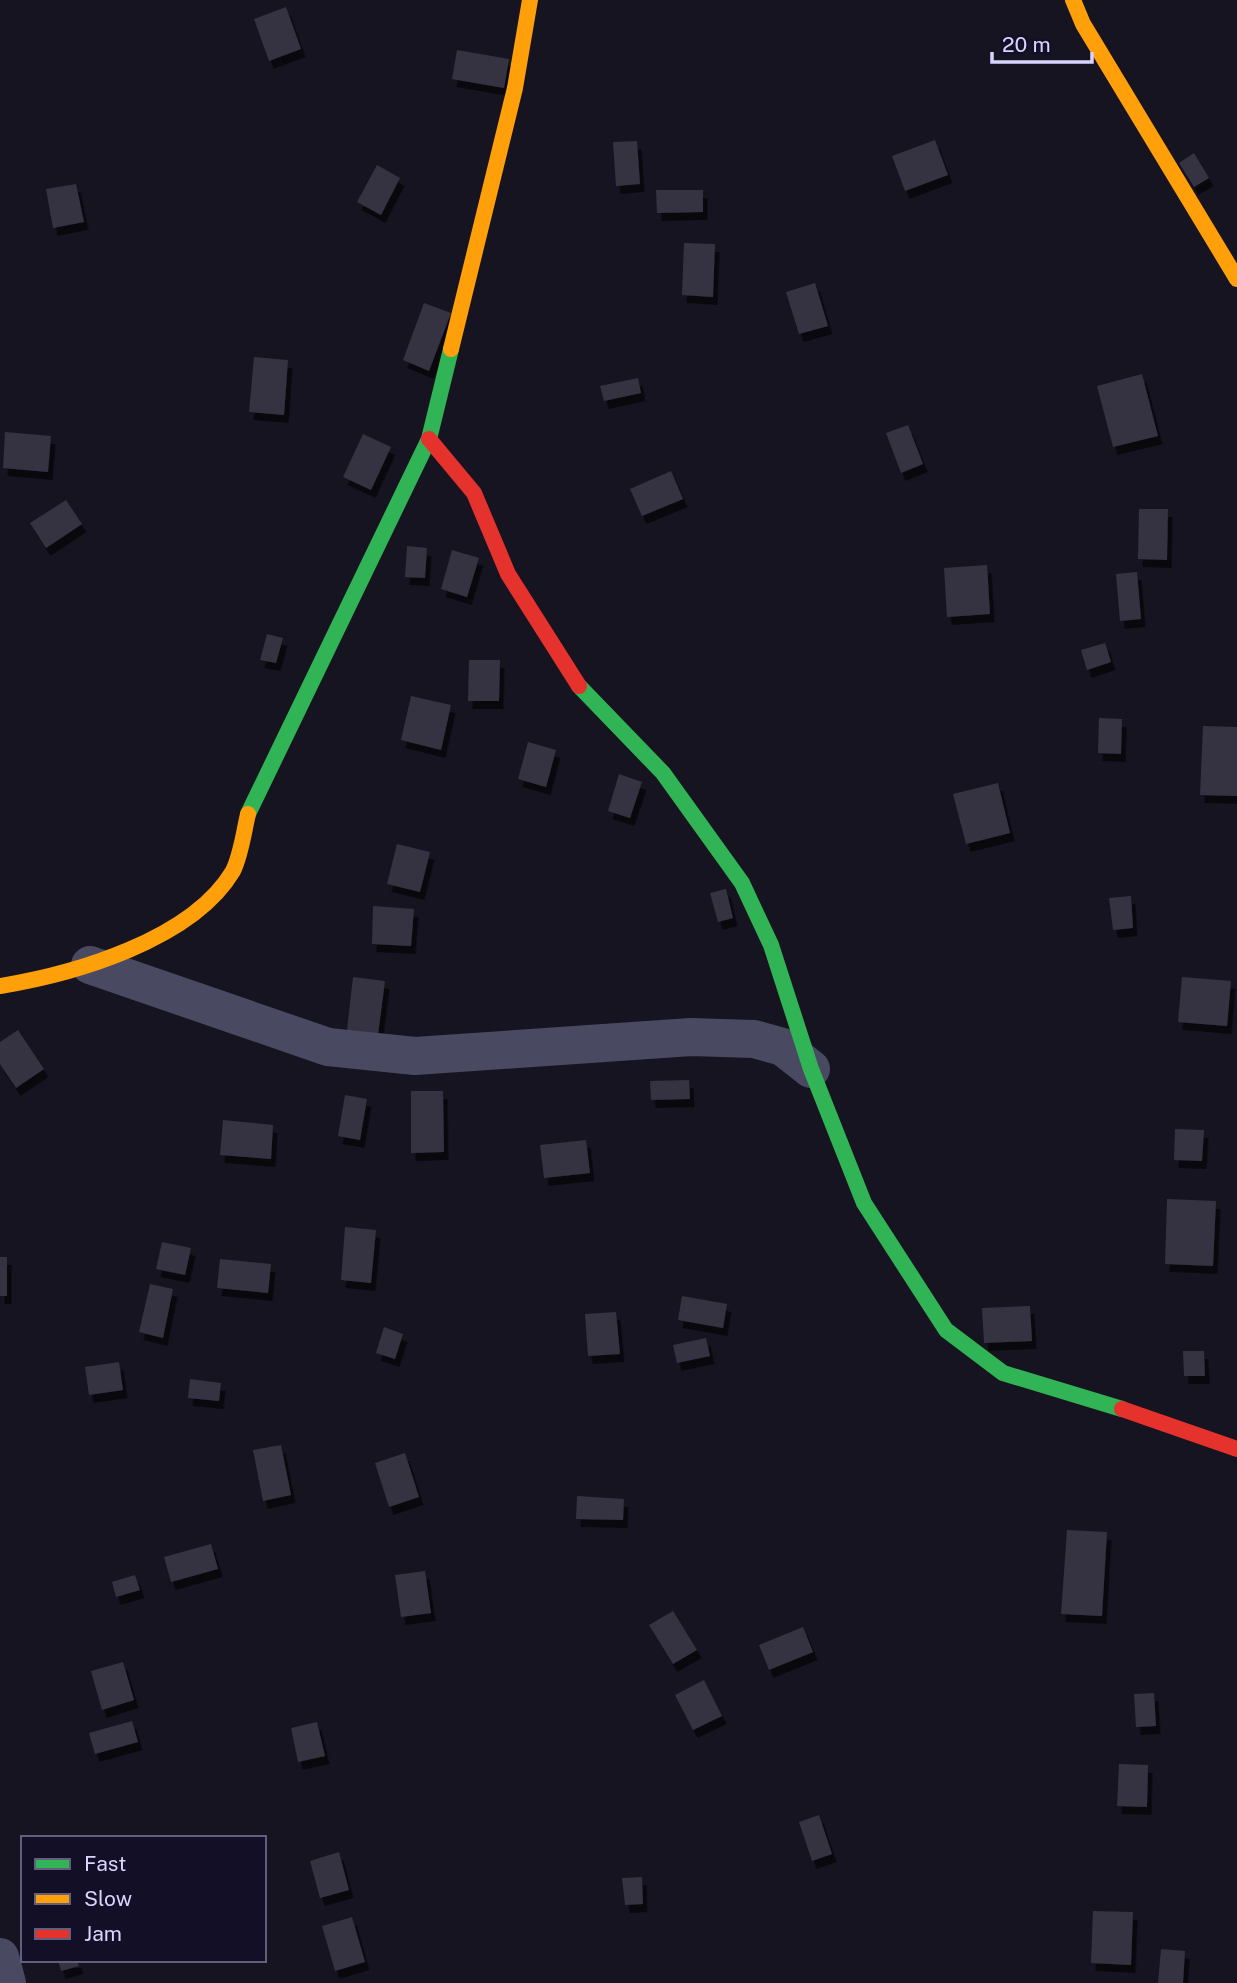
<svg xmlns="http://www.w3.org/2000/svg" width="1237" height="1983" viewBox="0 0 1237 1983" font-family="'Public Sans',sans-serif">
	<defs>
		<filter id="shadow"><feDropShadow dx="4.5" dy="8" stdDeviation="0" flood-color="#0009"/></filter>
	</defs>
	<rect width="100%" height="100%" fill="#161421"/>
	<g fill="#343243" filter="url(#shadow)">
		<path d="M286,7l15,42 -32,12 -15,-42z"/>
		<path d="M457,50l52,9 -5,29 -52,-9z"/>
		<path d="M935,140l13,35 -43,16 -13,-35z"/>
		<path d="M637,141l3,43 -24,2 -3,-44z"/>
		<path d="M1194,153l15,25 -15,9 -15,-24z"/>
		<path d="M377,165l23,13 -19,37 -24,-13z"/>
		<path d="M76,184l8,38 -31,6 -7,-39z"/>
		<path d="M656,190h47v22l-46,1z"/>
		<path d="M684,243l31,1 -2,53 -31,-2z"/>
		<path d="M815,283l13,43 -29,8 -13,-42z"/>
		<path d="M424,303l27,10 -22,58 -26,-11z"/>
		<path d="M254,357l34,3 -4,55 -35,-3z"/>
		<path d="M1142,374l16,62 -45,11 -16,-61z"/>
		<path d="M638,378l3,15 -37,8 -4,-15z"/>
		<path d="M908,425l15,39 -22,9 -15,-40z"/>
		<path d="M5,432l46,4 -3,36 -45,-4z"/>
		<path d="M363,434l28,13 -20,43 -28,-13z"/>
		<path d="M671,471l12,28 -41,17 -12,-27z"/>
		<path d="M66,500l16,24 -36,24 -16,-25z"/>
		<path d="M1139,509h29l-1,51 -29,-1z"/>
		<path d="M407,546l20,2 -2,30 -20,-1z"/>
		<path d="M452,550l27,8 -12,39 -26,-8z"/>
		<path d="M987,565l3,49 -43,3 -3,-49z"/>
		<path d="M1137,572l4,47 -21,2 -4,-47z"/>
		<path d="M267,634l16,4 -7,25 -16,-3z"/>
		<path d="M1105,643l6,19 -24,8 -6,-20z"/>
		<path d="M469,660h31l-1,41h-31z"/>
		<path d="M411,696l40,9 -10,45 -40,-10z"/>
		<path d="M1099,718l23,1 -1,35 -23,-1z"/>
		<path d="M1203,726l34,1v69l-37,-1z"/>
		<path d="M528,742l28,8 -10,37 -28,-8z"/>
		<path d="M619,774l23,8 -12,36 -22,-7z"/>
		<path d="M998,783l12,50 -44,11 -13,-50z"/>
		<path d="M397,844l33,8 -10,40 -33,-8z"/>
		<path d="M726,889l7,29 -15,4 -8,-29z"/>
		<path d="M1131,896l2,32 -20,2 -4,-32z"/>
		<path d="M373,906l41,3 -3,37 -39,-2z"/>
		<path d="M353,977l32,4 -7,54 -31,-5z"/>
		<path d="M1182,977l49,4 -4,45 -49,-4z"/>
		<path d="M18,1030l26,39 -28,19 -16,-24v-22z"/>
		<path d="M689,1080l1,19 -39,1 -1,-19z"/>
		<path d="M411,1091h32l1,61 -33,1z"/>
		<path d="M345,1095l22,4 -7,41 -22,-4z"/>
		<path d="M223,1120l50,5 -2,34 -51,-4z"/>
		<path d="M1175,1129l29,1 -2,31 -28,-1z"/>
		<path d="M586,1140l4,33 -46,5 -4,-33z"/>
		<path d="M1167,1199l49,2 -3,65 -48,-2z"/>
		<path d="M345,1227l31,3 -5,53 -30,-3z"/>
		<path d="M162,1242l29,6 -6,27 -29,-6z"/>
		<rect x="0" y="1257" width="7" height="39"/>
		<path d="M220,1259l51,5 -3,29 -51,-5z"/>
		<path d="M150,1284l23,5 -10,49 -24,-6z"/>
		<path d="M682,1296l45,8 -4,24 -45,-8z"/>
		<path d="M1030,1306l2,35 -48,2 -2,-35z"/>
		<path d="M616,1312l4,42 -32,2 -3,-42z"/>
		<path d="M384,1327l19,7 -8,25 -19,-6z"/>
		<path d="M706,1338l4,18 -33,7 -4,-18z"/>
		<path d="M1183,1351h21l1,25h-21z"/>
		<path d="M119,1362l4,28 -34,5 -4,-28z"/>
		<path d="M190,1379l31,4 -2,18 -31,-3z"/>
		<path d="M281,1445l10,50 -28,6 -10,-51z"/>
		<path d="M405,1453l14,44 -30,10 -14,-44z"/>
		<path d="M577,1496l47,3 -1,21 -47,-1z"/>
		<path d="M1067,1530l40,2 -5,84 -41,-2z"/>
		<path d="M211,1544l7,25 -47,13 -7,-25z"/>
		<path d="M425,1571l6,42 -30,4 -6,-42z"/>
		<path d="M135,1575l5,15 -24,7 -4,-15z"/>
		<path d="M673,1611l24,39 -24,14 -24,-39z"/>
		<path d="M803,1627l10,25 -44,18 -10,-25z"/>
		<path d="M123,1662l11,38 -32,10 -11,-39z"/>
		<path d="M704,1680l18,36 -29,14 -18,-35z"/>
		<path d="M1154,1693l2,33 -20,1 -2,-33z"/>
		<path d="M132,1721l6,21 -43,12 -6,-21z"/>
		<path d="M317,1722l8,34 -27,6 -7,-34z"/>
		<path d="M1119,1764l29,1 -1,42 -30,-1z"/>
		<path d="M819,1815l13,39 -20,7 -13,-39z"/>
		<path d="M339,1852l10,38 -29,8 -10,-37z"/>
		<path d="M642,1877l1,27 -18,1 -3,-27z"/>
		<path d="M1093,1911l40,1 -2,53 -40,-2z"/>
		<path d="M352,1917l13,45 -30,9 -13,-45z"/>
		<path d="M1161,1949l24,2 -2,32h-25z"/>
		<path d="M58,1960h19l2,6 -18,5z"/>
	</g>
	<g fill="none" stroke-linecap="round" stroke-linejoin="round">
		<g stroke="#4a4962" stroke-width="38">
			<path d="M90,965l238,82 87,9 276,-19 63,2 29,8 28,22"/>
			<path d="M0,1957l7,26"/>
		</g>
		<g stroke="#30b455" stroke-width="16">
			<path d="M579,686l84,87 79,110 29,62 40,124 53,134 82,127 57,43 119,36"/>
			<path d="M248,814l181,-375 22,-90"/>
		</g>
		<g stroke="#ff9f0a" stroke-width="16">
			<path d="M1073,0l10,24 154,255"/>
			<path d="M451,349l64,-261 15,-88"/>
			<path d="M0,986c74,-12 192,-46 233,-115 8,-16 11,-40 15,-57"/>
		</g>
		<g stroke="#e5322d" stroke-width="16">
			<path d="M429,439l45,54 34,81 71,112"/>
			<path d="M1122,1409l115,40"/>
		</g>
	</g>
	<rect x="21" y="1836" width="245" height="126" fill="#130f26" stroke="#625e7d" stroke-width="2"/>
	<rect x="35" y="1859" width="35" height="10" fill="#30b455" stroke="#625e7d" stroke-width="2"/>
	<text x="84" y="1871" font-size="21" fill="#d9d4ff">Fast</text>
	<rect x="35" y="1894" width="35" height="10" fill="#ff9f0a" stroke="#625e7d" stroke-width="2"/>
	<text x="84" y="1906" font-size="21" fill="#d9d4ff">Slow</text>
	<rect x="35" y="1929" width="35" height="10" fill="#e5322d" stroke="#625e7d" stroke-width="2"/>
	<text x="84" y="1941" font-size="21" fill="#d9d4ff">Jam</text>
	<path d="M992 52v10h100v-10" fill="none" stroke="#d9d4ff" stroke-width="3.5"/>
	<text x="1002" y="52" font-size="21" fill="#d9d4ff" stroke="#130f26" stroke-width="5" paint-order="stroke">20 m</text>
</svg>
